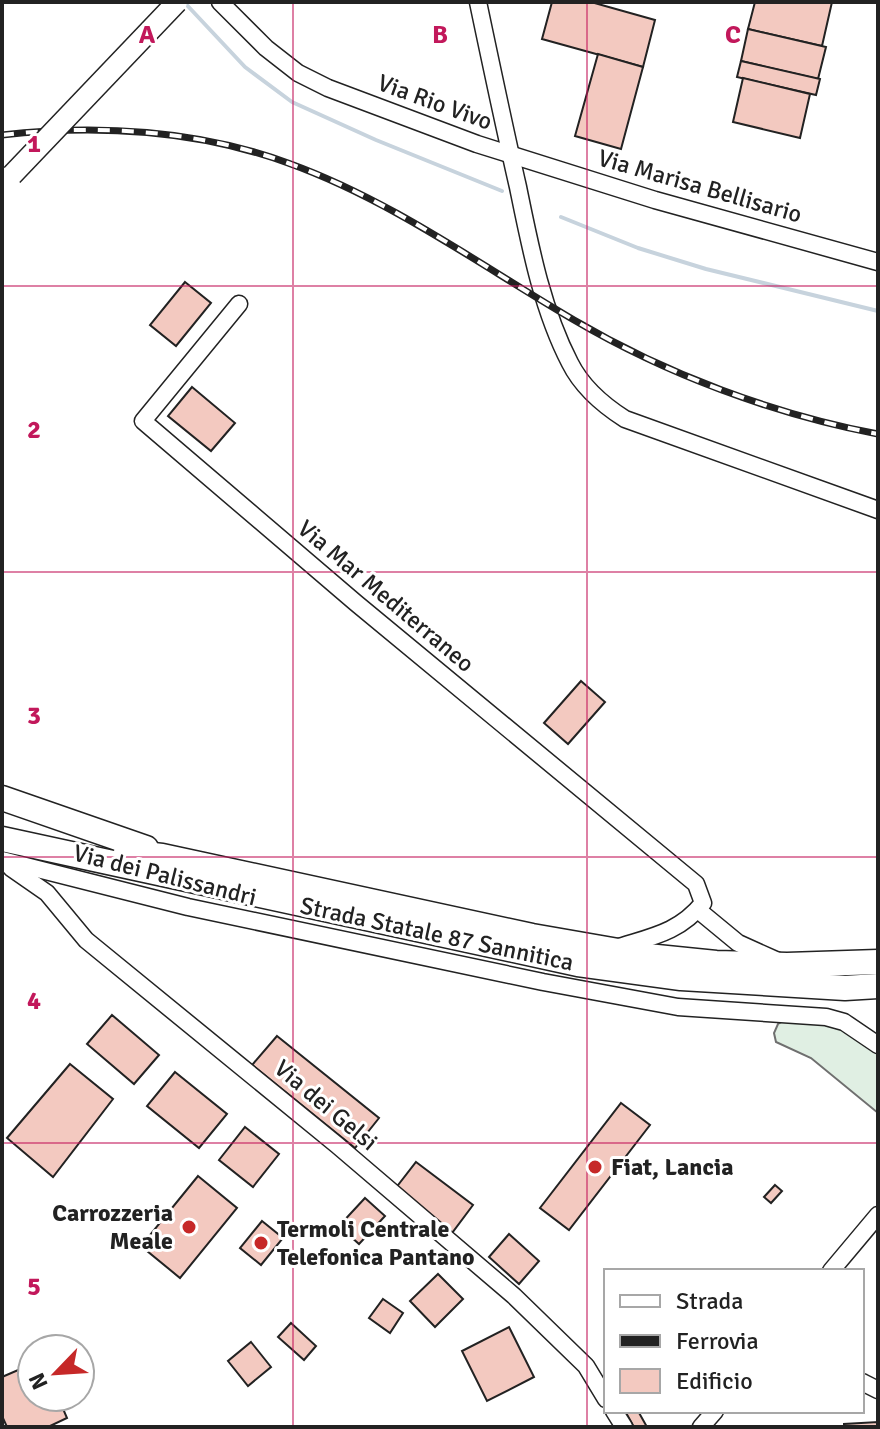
<svg xmlns="http://www.w3.org/2000/svg" width="880" height="1429" viewBox="0 0 880 1429" font-family="Signika,sans-serif">
	<rect width="100%" height="100%" fill="#fff"/>
	<path fill="#e0efe3" stroke="#6f6f6f" stroke-width="2" d="M787,1019c46,5 54,5 91,35v59l-67,-55 -35,-16 -2,-9 4,-9z"/>
	<g fill="none" stroke-linecap="round" stroke-linejoin="round">
		<g stroke="#c7d3dd" stroke-width="4">
			<path d="M184,2l61,65 47,35 84,38 126,51"/>
			<path d="M561,217l77,31 68,21 172,42"/>
		</g>
	</g>
	<g fill="#f3c9c0" stroke="#222" stroke-width="2">
		<path d="M552,2h39l64,18 -12,47 -101,-28z"/>
		<path d="M755,2h77l-10,44 -74,-17z"/>
		<path d="M748,29l78,18 -8,32 -77,-18z"/>
		<path d="M598,54l45,13 -22,82 -46,-13z"/>
		<path d="M741,61l79,18 -4,16 -79,-18z"/>
		<path d="M743,78l67,16 -10,44 -67,-16z"/>
		<path d="M185,282l26,21 -35,43 -26,-21z"/>
		<path d="M192,387l43,36 -24,28 -43,-35z"/>
		<path d="M581,681l24,21 -37,42 -24,-21z"/>
		<path d="M112,1015l47,40 -25,29 -47,-40z"/>
		<path d="M277,1036l102,82 -24,30 -103,-83z"/>
		<path d="M70,1064l43,35 -60,78 -46,-39z"/>
		<path d="M175,1072l52,42 -28,34 -52,-42z"/>
		<path d="M621,1103l29,22 -81,105 -29,-22z"/>
		<path d="M245,1127l34,27 -26,33 -34,-27z"/>
		<path d="M416,1162l57,43 -21,28 -57,-44z"/>
		<path d="M198,1176l39,32 -57,70 -39,-32z"/>
		<path d="M775,1185l7,6 -11,12 -7,-6z"/>
		<path d="M365,1198l20,18 -26,28 -20,-18z"/>
		<path d="M262,1221l21,17 -22,27 -21,-17z"/>
		<path d="M509,1234l30,27 -20,23 -30,-27z"/>
		<path d="M438,1274l25,25 -28,28 -25,-26z"/>
		<path d="M383,1299l20,14 -13,20 -21,-15z"/>
		<path d="M291,1323l25,23 -12,14 -26,-23z"/>
		<path d="M509,1327l25,50 -47,24 -25,-50z"/>
		<path d="M251,1342l20,25 -23,19 -20,-25z"/>
		<path d="M32,1364v33h26l9,21 -19,9h-41l-5,-11v-39z"/>
		<path d="M625,1411h13l9,16h-13z"/>
		<path d="M878,1422v5h-34v-3z"/>
	</g>
	<g fill="none" stroke-linecap="round" stroke-linejoin="round">
		<defs>
			<g id="minor">
				<path d="M220,2l46,46 32,25 30,15 149,56 178,56 223,62"/>
				<path d="M478,2c13,62 26,124 40,185 12,59 24,122 52,176 12,24 33,42 55,56l253,91"/>
				<path d="M239,304l-96,117 213,182 340,281 7,19c-24,30 -53,34 -87,45"/>
				<path d="M2,860l186,47 355,75 135,25 148,10 18,5 34,23"/>
				<path d="M11,868l36,25 39,47 251,205 177,151 72,70 20,33"/>
				<path d="M698,910l40,33 40,18"/>
				<path d="M831,1271l47,-56"/>
				<path d="M862,1382l16,8"/>
				<path d="M614,1411l10,16"/>
				<path d="M701,1427l14,-16"/>
			</g>
			<g id="highway">
				<path d="M2,798l144,50"/>
				<path d="M2,839l576,125 103,14 164,10 33,-2"/>
				<path d="M126,852l36,4 370,80 115,20 69,7 71,2 91,-3"/>
			</g>
		</defs>
		<use href="#minor" stroke="#222" stroke-width="19"/>
		<use href="#highway" stroke="#222" stroke-width="27"/>
		<use href="#minor" stroke="#fff" stroke-width="16"/>
		<use href="#highway" stroke="#fff" stroke-width="24"/>
		<defs>
			<path id="rail" d="M2,135c95,-11 196,-5 286,28 103,37 192,102 286,157 92,54 199,94 304,114"/>
		</defs>
		<use href="#rail" stroke="#222" stroke-width="7"/>
		<use href="#rail" stroke="#fff" stroke-width="4" stroke-dasharray="12" stroke-linecap="butt"/>
		<defs>
			<path id="major-bridge" d="M12,175l165,-173"/>
		</defs>
		<use href="#major-bridge" stroke="#222" stroke-width="23" stroke-linecap="butt"/>
		<use href="#major-bridge" stroke="#fff" stroke-width="20"/>
	</g>
	<path fill="none" stroke="#c2185b" stroke-width="2" stroke-opacity="0.55" d="M293,2v1425M587,2v1425M2,286h876M2,572h876M2,857h876M2,1143h876"/>
	<g fill="#c62828" stroke="#fff" stroke-width="3">
		<circle cx="595" cy="1167" r="8"/>
		<circle cx="189" cy="1227" r="8"/>
		<circle cx="261" cy="1243" r="8"/>
	</g>
	<g text-anchor="middle" dominant-baseline="central" stroke-width="6" stroke-linejoin="round" paint-order="stroke">
		<g font-size="24" fill="#222" stroke="#fff">
			<text transform="translate(435 102) rotate(20)">Via Rio Vivo</text>
			<text transform="translate(700 186) rotate(16)">Via Marisa Bellisario</text>
			<text transform="translate(386 596) rotate(40)">Via Mar Mediterraneo</text>
			<text transform="translate(165 875) rotate(14)">Via dei Palissandri</text>
			<text transform="translate(437 934) rotate(12)">Strada Statale 87 Sannitica</text>
			<text transform="translate(326 1105) rotate(40)">Via dei Gelsi</text>
		</g>
		<g font-size="24" font-weight="bold" fill="#222" stroke="#fff" text-anchor="start">
			<text x="611" y="1167">Fiat, Lancia</text>
			<text x="173" y="1213" text-anchor="end">Carrozzeria<tspan x="173" dy="28">Meale</tspan></text>
			<text x="277" y="1229">Termoli Centrale<tspan x="277" dy="28">Telefonica Pantano</tspan></text>
		</g>
	</g>
	<g font-size="26" text-anchor="middle" font-weight="bold" fill="#c2185b" stroke="#fff" stroke-width="6" stroke-linejoin="round" paint-order="stroke">
		<text x="147" y="43">A</text>
		<text x="440" y="43">B</text>
		<text x="733" y="43">C</text>
		<text x="34" y="152">1</text>
		<text x="34" y="438">2</text>
		<text x="34" y="724">3</text>
		<text x="34" y="1009">4</text>
		<text x="34" y="1295">5</text>
	</g>
	<rect width="880" height="1429" fill="none" stroke="#222222" stroke-width="8"/>
	<rect x="604" y="1269" width="260" height="144" fill="#ffffff" stroke="#a7a7a7" stroke-width="2"/>
	<rect x="620" y="1295" width="40" height="12" fill="#ffffff" stroke="#a7a7a7" stroke-width="2"/>
	<text x="676" y="1309" font-size="24" fill="#222222">Strada</text>
	<rect x="620" y="1335" width="40" height="12" fill="#222222" stroke="#a7a7a7" stroke-width="2"/>
	<text x="676" y="1349" font-size="24" fill="#222222">Ferrovia</text>
	<rect x="620" y="1369" width="40" height="24" fill="#f3c9c0" stroke="#a7a7a7" stroke-width="2"/>
	<text x="676" y="1389" font-size="24" fill="#222222">Edificio</text>
	<g transform="translate(56 1373) rotate(245)"><circle r="38" fill="#ffffff" stroke="#a7a7a7" stroke-width="2"/>
	<path d="M0-6L14 30L0 20L-14 30Z" fill="#c62828"/>
	<text y="-12" font-size="22" font-weight="bold" text-anchor="middle" fill="#222222">N</text>
	</g>
</svg>
